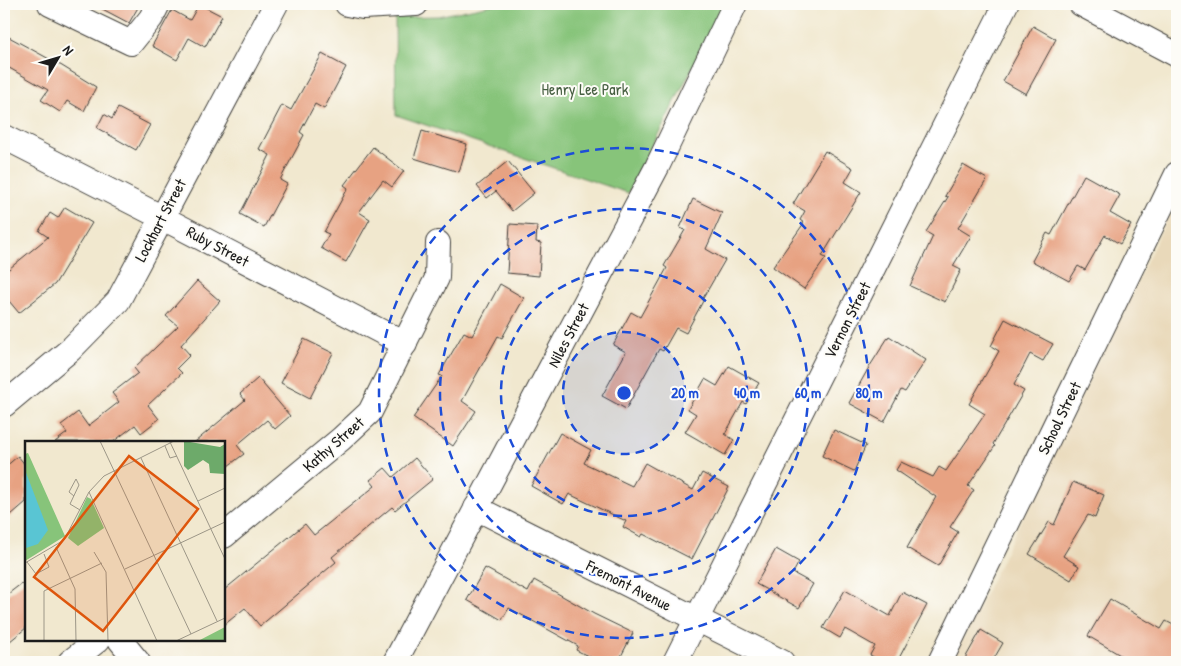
<svg xmlns="http://www.w3.org/2000/svg" width="1181" height="666" viewBox="0 0 1181 666" font-family="'Patrick Hand',sans-serif">
	<rect width="100%" height="100%" fill="#fdfcf7"/>
	<filter id="ink" filterUnits="userSpaceOnUse"><feTurbulence type="fractalNoise" baseFrequency=".02" numOctaves="2"/><feDisplacementMap in="SourceGraphic" scale="10" xChannelSelector="R" yChannelSelector="G"/><feConvolveMatrix kernelMatrix="1 2 1 2 8 2 1 2 1" color-interpolation-filters="sRGB"/></filter>
	<filter id="wash" filterUnits="userSpaceOnUse"><feTurbulence type="fractalNoise" baseFrequency=".0096" numOctaves="4" result="noise"/><feDisplacementMap in="SourceGraphic" scale="20" xChannelSelector="R" yChannelSelector="G"/><feGaussianBlur stdDeviation="1.12" result="paint"/><feColorMatrix in="noise" values="0 0 0 0 0 0 0 0 0 0 0 0 0 0 0 0 0 1.4 0 .05"/><feComposite in="paint" operator="in"/></filter>
	<g filter="url(#wash)">
		<rect width="100%" height="100%" fill="#f1e8cf"/>
		<path fill="#e9d9ba" d="M1177,199v463h-225z"/>
		<path fill="#87c47a" stroke="#52704b" d="M495,4h230l-97,189 -232,-78 -1,-98 43,-1z"/>
		<g id="blocks">
			<g fill="#e7a282">
				<path d="M93,4h47l-11,19z"/>
				<path d="M199,4l23,12 -17,31 -16,-9 -12,22 -25,-14 20,-36 18,10z"/>
				<path d="M1033,26l23,13 -30,55 -23,-13z"/>
				<path d="M9,37l53,29 34,21 -12,24 -17,-10 -7,11 -19,-12 7,-10 -44,-25v-20z"/>
				<path d="M322,54l24,13 -22,42 -9,-5 -15,28 4,3 -24,45 7,4 -23,43 -24,-13 30,-59 -11,-6 23,-44 9,5z"/>
				<path d="M118,108l32,17 -14,25 -39,-22 7,-14 8,5z"/>
				<path d="M422,131l45,13 -8,28 -45,-14z"/>
				<path d="M373,147l31,24 -12,16 -9,-7 -24,32 11,7 -24,43 -25,-14 8,-14 -5,-2 24,-44 -4,-3z"/>
				<path d="M825,151l28,17 -8,14 16,10 -39,64 4,2 -22,31 -31,-22 31,-44 -4,-3 5,-9 -12,-7z"/>
				<path d="M508,161l26,32 -22,18 -16,-20 -9,7 -10,-12z"/>
				<path d="M963,165l24,14 -29,49 13,8 -18,30 8,4 -16,32 -35,-16 23,-50 -7,-4 22,-35 -3,-1z"/>
				<path d="M1084,175l36,20 -10,18 21,12 -11,19 -15,-9 -20,35 -7,-4 -9,15 -37,-20 15,-28 4,2z"/>
				<path d="M693,199l29,14 -16,36 19,11 -23,40 1,1 -17,32 -10,-5 -13,23 -4,-2 -33,60 -24,-13 24,-44 -13,-7 18,-33 9,5 27,-49 -3,-2 21,-36 -5,-2z"/>
				<path d="M65,207l27,16 -37,61 -36,29 -15,-18v-22l44,-36 -9,-6 11,-18 8,5z"/>
				<path d="M510,224l27,2 -1,16 5,1 -2,33 -32,-3z"/>
				<path d="M197,281l23,20 -39,44 9,10 -13,13 5,5 -34,32 11,14 -18,14 -6,-8 -22,17h-58l12,-9 -6,-8 17,-13 10,14 31,-24 -7,-9 26,-20 -4,-5 44,-42 -12,-10z"/>
				<path d="M500,284l24,14 -22,40 -4,-2 -36,65 14,10 -23,35 -40,-28 29,-42 -3,-1 25,-43 8,4z"/>
				<path d="M1005,319l48,25 -10,17 -13,-7 -16,31 10,6 -31,53 2,2 -27,40 6,4 -24,37 8,5 -20,34 -31,-18 29,-51 -40,-27 5,-8 32,15 6,-10 7,4 39,-57 -16,-10 30,-53 -8,-5z"/>
				<path d="M889,336l37,24 -21,32 -4,-2 -17,32 -35,-19 19,-34z"/>
				<path d="M304,339l29,14 -23,45 -29,-15z"/>
				<path d="M729,366l30,17 -13,21 -3,-2 -18,32 9,6 -9,15 -40,-23 11,-18 -8,-5 17,-30 12,7z"/>
				<path d="M258,378l32,38 -15,13 -8,-9 -30,25 7,9 -20,15v-27h-29l50,-42 -5,-6z"/>
				<path d="M834,430l32,15 -12,26 -32,-15z"/>
				<path d="M560,433l31,17 -7,13 48,23 13,-23 48,27 9,-17 27,14 -37,72 -49,-25 -2,3 -18,-10 3,-6 -57,-27 -6,10 -32,-18z"/>
				<path d="M18,456l8,10v36l-22,19v-53z"/>
				<path d="M415,458l18,21 -38,31 -3,-3 -60,50 4,5 -76,64 -15,-18 -21,17v-35l81,-66 9,11 61,-49 -5,-6 15,-12 8,9z"/>
				<path d="M1073,482l31,13 -9,23 -7,-3 -25,41 16,10 -8,14 -42,-26 20,-32 5,3z"/>
				<path d="M776,549l23,13 -6,11 20,11 -14,24 -43,-24z"/>
				<path d="M485,568l43,24 6,-12 60,34 39,19 -15,29h-18l-24,-12 2,-4 -69,-38 -7,12 -35,-20z"/>
				<path d="M26,580v48l-22,18v-49z"/>
				<path d="M845,590l45,26 12,-24 25,13 -30,57h-13l-14,-7 5,-9 -30,-17 -5,9 -17,-10z"/>
				<path d="M1110,599l51,30 5,-8 11,6v35h-45l-44,-26z"/>
				<path d="M981,630l22,13 -11,19h-29z"/>
			</g>
		</g>
	</g>
	<g filter="url(#ink)">
		<use href="#blocks" fill-opacity="0" stroke="#3c3b37" stroke-width="1"/>
		<g fill="none" stroke-linecap="round" stroke-linejoin="round">
			<defs>
				<g id="minor">
					<path d="M50,4l81,39 20,-25 7,-14"/>
					<path d="M347,4l16,3 53,-3"/>
					<path d="M1081,4l96,51"/>
					<path d="M4,137l157,80 244,127"/>
					<path d="M4,405l66,-55 48,-49 158,-297"/>
					<path d="M476,508l306,154"/>
					<path d="M224,536l117,-97 29,-27 67,-134 1,-35"/>
					<path d="M120,640l18,22"/>
					<path d="M70,662l28,-22"/>
					<path d="M395,662l262,-495 78,-163"/>
					<path d="M675,662l331,-658"/>
					<path d="M940,662l237,-488"/>
				</g>
			</defs>
			<use href="#minor" stroke="#3c3b37" stroke-width="26"/>
			<use href="#minor" stroke="#fff" stroke-width="24"/>
		</g>
	</g>
	<circle cx="624" cy="393" r="61" fill="#1d4ed8" fill-opacity=".12"/>
	<g fill="none" stroke="#1d4ed8" stroke-width="2.5" stroke-dasharray="9 6">
		<circle cx="624" cy="393" r="61"/>
		<circle cx="624" cy="393" r="123"/>
		<circle cx="624" cy="393" r="184"/>
		<circle cx="624" cy="393" r="245"/>
	</g>
	<g text-anchor="middle" dominant-baseline="central" stroke-width="4" stroke-linejoin="round" paint-order="stroke">
		<g font-size="16" fill="#475f42" stroke="#fdfcf7">
			<text x="585" y="89">Henry Lee Park</text>
		</g>
		<g font-size="16" fill="#1c1c1c" stroke="#fdfcf7">
			<text transform="translate(160 220) rotate(-62)">Lockhart Street</text>
			<text transform="translate(218 246) rotate(28)">Ruby Street</text>
			<text transform="translate(847 320) rotate(-63)">Vernon Street</text>
			<text transform="translate(568 335) rotate(-62)">Niles Street</text>
			<text transform="translate(1059 418) rotate(-64)">School Street</text>
			<text transform="translate(333 444) rotate(-41)">Kathy Street</text>
			<text transform="translate(629 585) rotate(27)">Fremont Avenue</text>
		</g>
	</g>
	<g transform="translate(25 441)">
		<rect width="200" height="200" fill="#f1e8cf"/>
		<path d="M3,12l37,83 -40,25v-107zM62,56l4,2 13,29 -26,18 -10,-8zM200,186v14h-27z" fill="#87c47a"/>
		<path d="M159,0l36,6 5,-3v30l-15,-1 -1,-9 -6,-4 -15,10 -4,-4z" fill="#6daa6a"/>
		<path d="M0,29l23,60 -10,14 -12,4z" fill="#59c5d3"/>
		<path fill="none" stroke="#9c9687" stroke-width="1" d="M75,0l91,193M145,1l55,117M140,5l5,12 7,-2M116,17l76,163M64,51l68,149M49,55l-5,-4 7,-13 3,6 -9,19 10,6M173,60l27,-13M31,106l19,42 1,52M69,111l12,20 2,69M2,121l9,12 13,-7 -5,-13M0,122l39,-23 25,-48 15,-16 70,-35M100,128l100,-47M19,200v-50l58,-28M151,200l49,-23"/>
		<path fill="#de560d" fill-opacity="0.15" stroke="#de560d" stroke-width="2.5" d="M104,15l69,53 -95,122 -69,-54z"/>
		<rect width="200" height="200" fill="none" stroke="#1c1c1c" stroke-width="2.5"/>
	</g>
	<circle cx="624" cy="393" r="8" fill="#1d4ed8" stroke="#fdfcf7" stroke-width="2.5"/>
	<g font-size="15" text-anchor="middle" font-weight="bold" fill="#1d4ed8" stroke="#fdfcf7" stroke-width="4" stroke-linejoin="round" paint-order="stroke">
		<text x="685" y="398">20 m</text>
		<text x="747" y="398">40 m</text>
		<text x="808" y="398">60 m</text>
		<text x="869" y="398">80 m</text>
	</g>
	<rect width="1181" height="666" fill="none" stroke="#fdfcf7" stroke-width="20"/>
	<g transform="translate(58 58) rotate(52)" stroke="#fdfcf7" stroke-width="4" paint-order="stroke">
	<path d="M0-4L9 19L0 12L-9 19Z" fill="#1c1c1c"/>
	<text y="-8" font-size="14" font-weight="bold" text-anchor="middle" fill="#1c1c1c">N</text>
	</g>
</svg>
